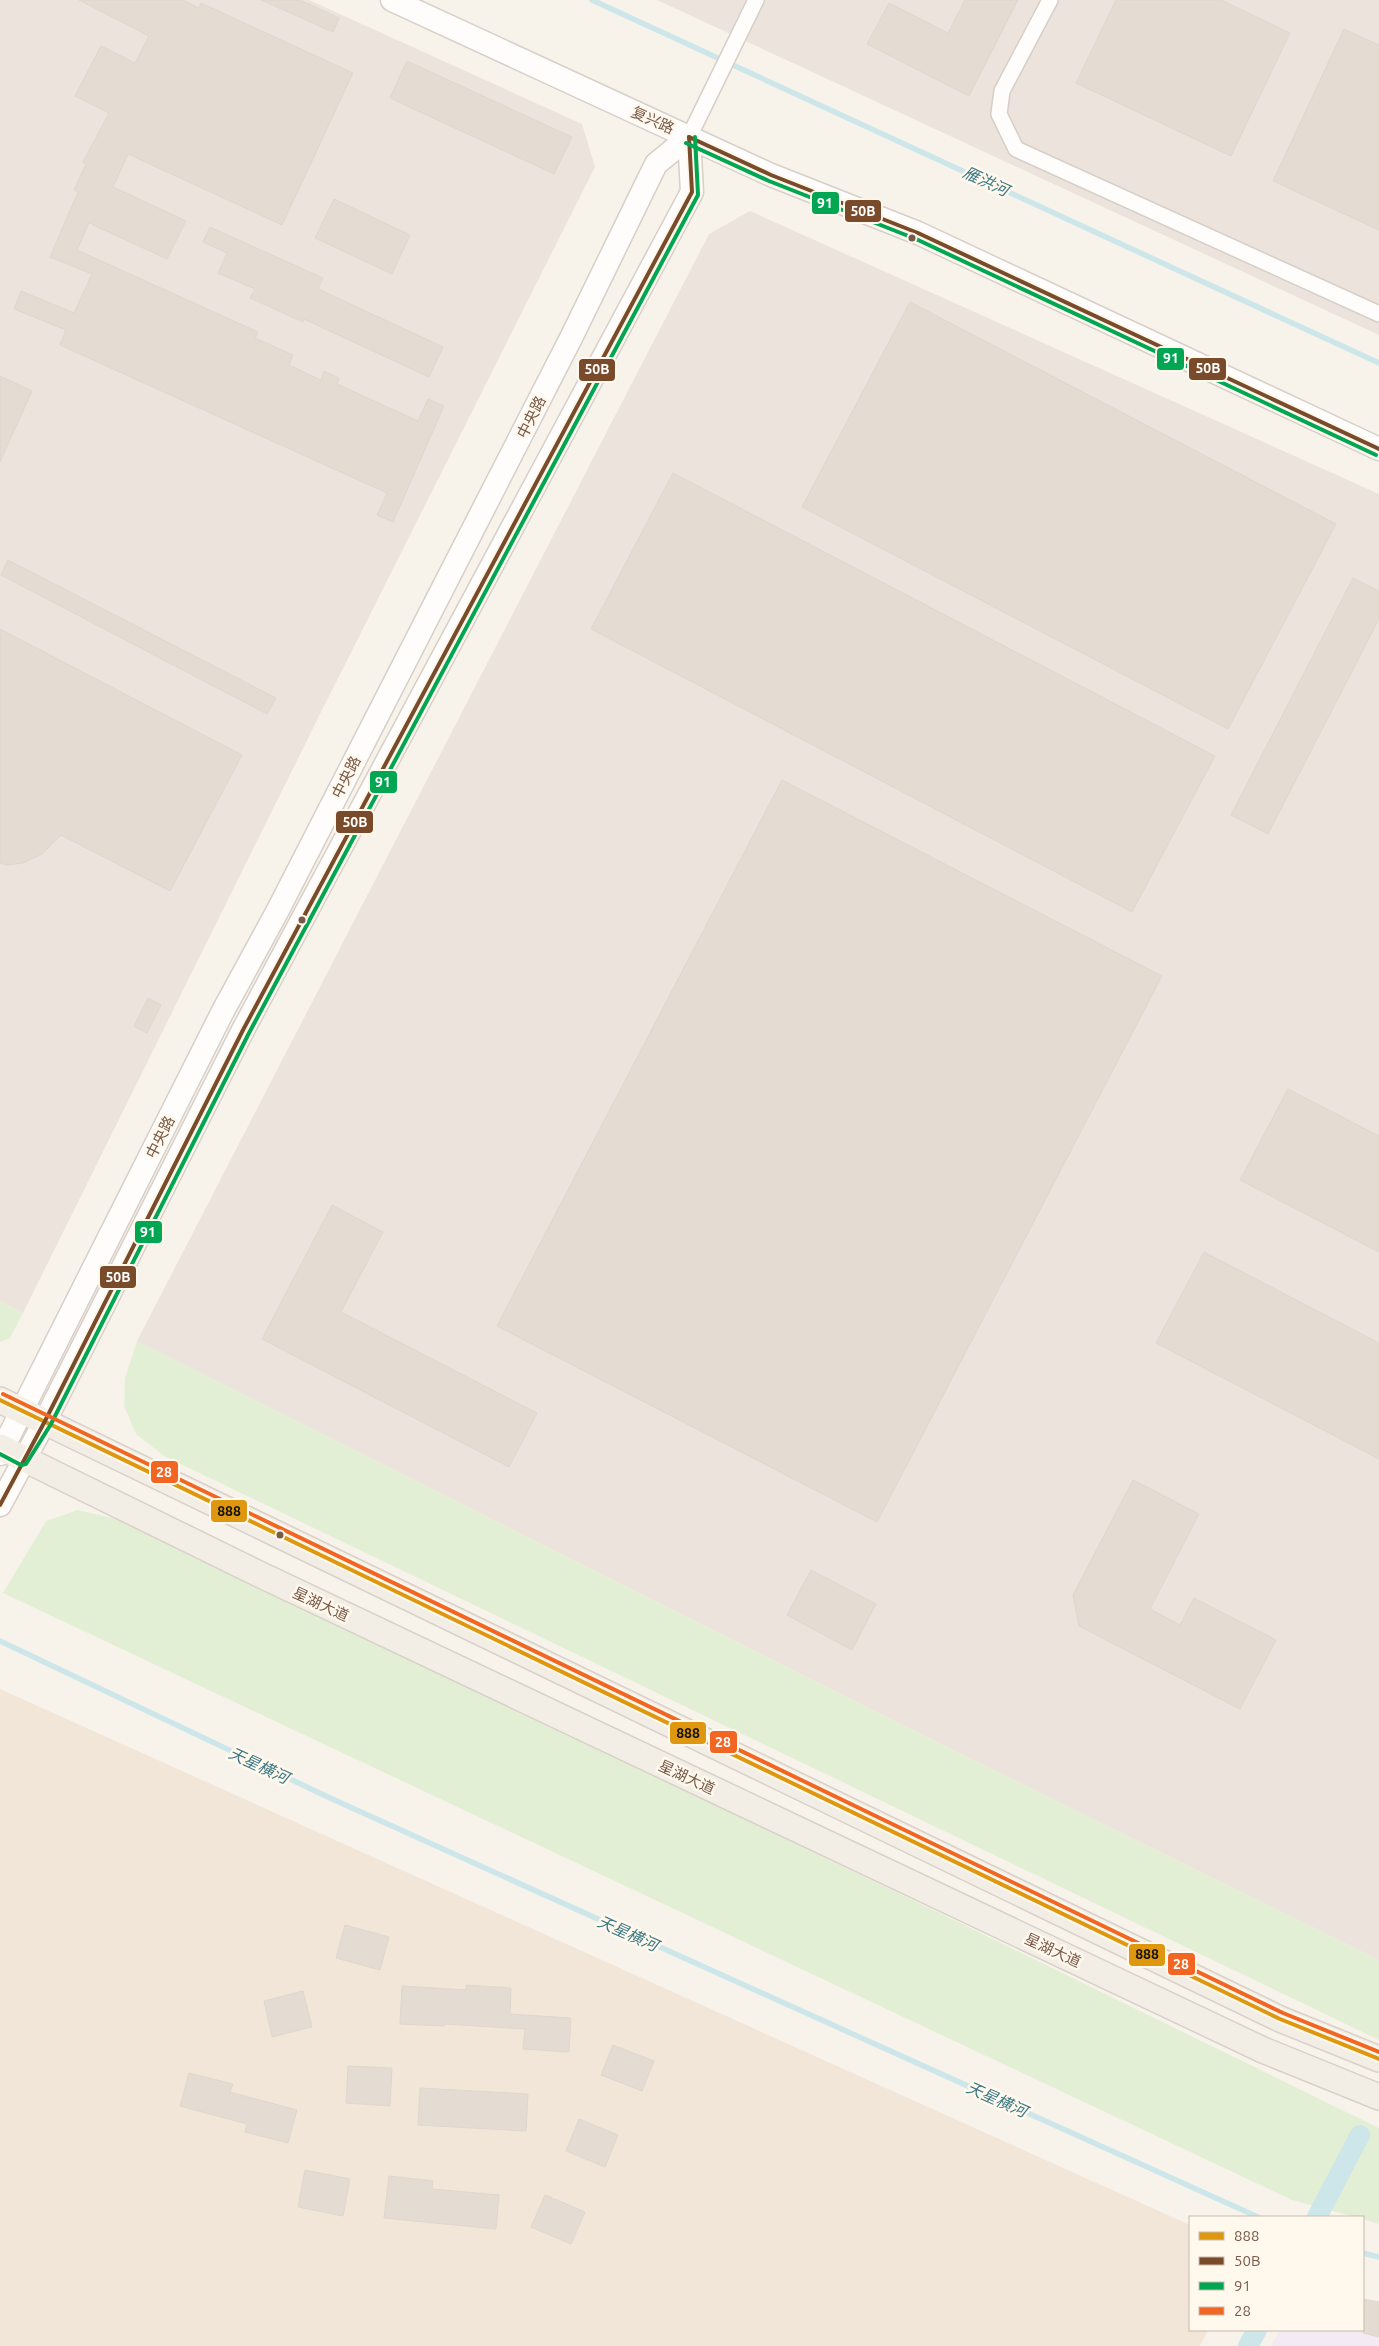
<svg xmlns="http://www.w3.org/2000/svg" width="1379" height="2346" viewBox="0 0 1379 2346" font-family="Ubuntu,'Noto Sans SC',sans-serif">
	<rect width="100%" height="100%" fill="#f7f3eb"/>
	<path fill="#f1e6d8" d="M0,1689l1190,536v105h18l-8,16h-1200z"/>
	<g fill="#ebe3dc">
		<path d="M0,0h309l273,124 13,43 -274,545 -298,601 -23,-12z"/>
		<path d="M657,0h722v335l-571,-265z"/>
		<path d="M750,211l629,283v1466l-505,-249 -737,-370 572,-1107z"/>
	</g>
	<path fill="#f4eaf3" d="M1363,2309l16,4v33h-108l9,-16h83z"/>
	<g fill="#e3efd5">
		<path d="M0,1301l23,12 -13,25 -10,4z"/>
		<path d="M137,1341l737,370 505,249v80l-1215,-584 -28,-22 -12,-28 1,-28z"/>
		<path d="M78,1510l42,10 830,398 429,210v96l-16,-5v-2h-8l-63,-17 -1289,-607 43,-72z"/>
	</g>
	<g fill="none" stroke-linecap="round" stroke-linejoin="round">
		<g stroke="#cce6e9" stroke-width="5.5">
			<path d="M592,0l787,363"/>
			<path d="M0,1641l330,157 928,419"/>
			<path d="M1363,2253l16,4"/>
		</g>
		<g stroke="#cce6e9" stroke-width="20">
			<path d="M1317,2217l43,-82"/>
			<path d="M1248,2346l9,-16"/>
		</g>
	</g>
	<g fill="#e4dbd2" stroke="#e1d6cd">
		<path d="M79,0h104l16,8 2,-5 152,70 -71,152 -154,-71 -15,33 73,34 -19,38 -78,-36 -12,27 181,82 -3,6 38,17 -4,10 32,15 3,-9 15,7 -2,6 81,37 10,-22 16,7 -51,116 -16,-7 10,-22 -327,-148 6,-15 -52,-21 7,-18 53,22 18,-39 -42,-17 28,-65 -4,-2 12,-26 -3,-2 26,-49 -34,-17 26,-50 34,17 14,-27z"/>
		<path d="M261,0h39l39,18 -6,14z"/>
		<path d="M965,0h53l-49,96 -102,-52 22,-41 59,30z"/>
		<path d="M1116,0h105l69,33 -59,123 -155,-73z"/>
		<path d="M1344,29l35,16v185l-106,-49z"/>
		<path d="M407,61l165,76 -18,37 -164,-76z"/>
		<path d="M334,199l76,36 -18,39 -77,-36z"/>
		<path d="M210,227l113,51 -5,11 125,58 -14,30 -125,-58 -1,3 -53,-24 5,-9 -37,-16 9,-20 -24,-11z"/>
		<path d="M910,302l426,222 -108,205 -426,-222z"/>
		<path d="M0,376l32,15 -32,71z"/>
		<path d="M673,473l542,283 -83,156 -541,-283z"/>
		<path d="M8,560l268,138 -9,16 -266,-139z"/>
		<path d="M1353,578l26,13v28l-111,215 -37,-19z"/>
		<path d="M0,629l242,126 -72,136 -109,-56 -19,19 -19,9 -16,2 -7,-2z"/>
		<path d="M782,780l380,196 -285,546 -380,-196z"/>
		<path d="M148,998l13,7 -14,28 -13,-7z"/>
		<path d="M1288,1089l91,47v116l-139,-72z"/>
		<path d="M332,1205l51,27 -42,80 196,101 -28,54 -247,-128z"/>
		<path d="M1204,1252l175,91v116l-223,-116z"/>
		<path d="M1133,1480l66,34 -49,95 30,16 14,-27 82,42 -36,69 -161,-83 -6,-31z"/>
		<path d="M811,1570l65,34 -24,46 -65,-35z"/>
		<path d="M345,1925l44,12 -9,33 -44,-12z"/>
		<path d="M466,1985l45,3 -1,26 61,4 -2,34 -46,-3 2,-20 -80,-5 -1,2 -44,-2 2,-38 64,4z"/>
		<path d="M303,1991l9,36 -40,10 -8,-36z"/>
		<path d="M613,2045l41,16 -12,30 -41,-16z"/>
		<path d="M348,2066l44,2 -2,38 -44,-3z"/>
		<path d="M189,2073l44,11 -3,8 67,18 -9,33 -43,-11 2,-8 -67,-18z"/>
		<path d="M420,2088l108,6 -2,37 -108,-6z"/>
		<path d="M579,2119l39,16 -13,32 -39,-16z"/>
		<path d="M305,2170l45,9 -7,37 -45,-9z"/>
		<path d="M389,2176l44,5 -1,8 67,6 -3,34 -112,-11z"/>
		<path d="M545,2195l40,17 -14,32 -40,-17z"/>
		<path d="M1363,2299l16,3v35l-16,-4z"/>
	</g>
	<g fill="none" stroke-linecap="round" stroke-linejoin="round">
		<defs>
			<g id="street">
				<path d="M1050,0l-48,91 -3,23 17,35 363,165"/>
				<path d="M689,137l67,-137"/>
			</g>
			<g id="secondary">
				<path d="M392,0l379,175 147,58 461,216"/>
				<path d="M0,1454l223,-443 55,-101 294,-574 84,-172 33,-27"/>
				<path d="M0,1505l45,-84 198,-391 449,-838 -3,-55"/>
			</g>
			<g id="primary">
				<path d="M0,1400l1280,619 99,40"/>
				<path d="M0,1447l259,127 1004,476 116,47"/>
			</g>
		</defs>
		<use href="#street" stroke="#d6cfc8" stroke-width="18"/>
		<use href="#secondary" stroke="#d7cfc8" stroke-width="25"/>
		<use href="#primary" stroke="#d9d0c9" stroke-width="28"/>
		<use href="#street" stroke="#fefdfc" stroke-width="15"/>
		<use href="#secondary" stroke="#fefdfc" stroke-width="22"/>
		<use href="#primary" stroke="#f3eee5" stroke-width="25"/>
		<defs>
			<path id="bus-1" d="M0,1400l1280,619 99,40"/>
			<g id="bus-2">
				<path d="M689,137l82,38 147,58 461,216"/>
				<path d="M0,1505l45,-84 198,-391 449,-838 -3,-55"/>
			</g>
			<g id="bus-3">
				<path d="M686,143l83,38 147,58 460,216"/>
				<path d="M0,1454l21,11 5,-1 25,-40 198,-391 449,-838 -3,-58"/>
			</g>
			<path id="bus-4" d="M3,1394l1280,619 96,39"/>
		</defs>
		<use href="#bus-1" stroke="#fff8ed" stroke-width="8"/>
		<use href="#bus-2" stroke="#fff8ed" stroke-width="8"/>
		<use href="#bus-3" stroke="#fff8ed" stroke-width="8"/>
		<use href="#bus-4" stroke="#fff8ed" stroke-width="8"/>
		<use href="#bus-1" stroke="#de970f" stroke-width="4"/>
		<use href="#bus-2" stroke="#7a4b2a" stroke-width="4"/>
		<use href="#bus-3" stroke="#00a651" stroke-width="4"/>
		<use href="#bus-4" stroke="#f26522" stroke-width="4"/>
	</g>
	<g fill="#785a49" stroke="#fff8ed" stroke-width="2">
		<circle cx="912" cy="238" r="4.5"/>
		<circle cx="302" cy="920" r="4.5"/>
		<circle cx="280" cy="1535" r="4.5"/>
	</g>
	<g text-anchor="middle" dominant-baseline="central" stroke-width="5" stroke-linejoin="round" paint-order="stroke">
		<g font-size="15" fill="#785a49" stroke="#fff8ed">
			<text transform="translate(653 120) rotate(24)">复兴路</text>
			<text transform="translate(531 417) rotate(-63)">中央路</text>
			<text transform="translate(346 777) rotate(-63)">中央路</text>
			<text transform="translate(160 1137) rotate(-63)">中央路</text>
			<text transform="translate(321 1604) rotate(25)">星湖大道</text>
			<text transform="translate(687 1777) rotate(25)">星湖大道</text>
			<text transform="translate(1053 1950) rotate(25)">星湖大道</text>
		</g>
		<g font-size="16" font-style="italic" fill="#3e7986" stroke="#fff8ed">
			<text transform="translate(986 181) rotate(25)">雁洪河</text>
			<text transform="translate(259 1765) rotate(25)">天星横河</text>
			<text transform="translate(628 1933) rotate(24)">天星横河</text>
			<text transform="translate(997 2099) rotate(24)">天星横河</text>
		</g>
	</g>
	<g stroke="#fff8ed" stroke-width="2">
		<rect x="811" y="191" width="29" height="24" rx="5" fill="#00a651"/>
		<rect x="844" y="199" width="38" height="24" rx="5" fill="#7a4b2a"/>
		<rect x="1156" y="347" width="29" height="24" rx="5" fill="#00a651"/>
		<rect x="1188" y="357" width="39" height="24" rx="5" fill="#7a4b2a"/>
		<rect x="578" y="358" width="38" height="24" rx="5" fill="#7a4b2a"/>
		<rect x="369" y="770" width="29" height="24" rx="5" fill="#00a651"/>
		<rect x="335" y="810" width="39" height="24" rx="5" fill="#7a4b2a"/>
		<rect x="134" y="1220" width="29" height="24" rx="5" fill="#00a651"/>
		<rect x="99" y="1265" width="38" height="24" rx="5" fill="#7a4b2a"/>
		<rect x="150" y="1460" width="29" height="24" rx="5" fill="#f26522"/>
		<rect x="210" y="1499" width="38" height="24" rx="5" fill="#de970f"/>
		<rect x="669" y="1721" width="38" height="24" rx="5" fill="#de970f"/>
		<rect x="709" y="1730" width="29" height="24" rx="5" fill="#f26522"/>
		<rect x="1128" y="1943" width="38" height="24" rx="5" fill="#de970f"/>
		<rect x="1167" y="1952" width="29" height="24" rx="5" fill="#f26522"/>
	</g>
	<g font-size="14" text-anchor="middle" font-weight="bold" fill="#fff">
		<text x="825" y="208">91</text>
		<text x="863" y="216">50B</text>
		<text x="1171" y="363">91</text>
		<text x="1208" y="373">50B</text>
		<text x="597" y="374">50B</text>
		<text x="383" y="787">91</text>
		<text x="355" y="827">50B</text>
		<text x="148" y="1237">91</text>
		<text x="118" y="1282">50B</text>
		<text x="164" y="1477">28</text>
		<text x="723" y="1747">28</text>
		<text x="1181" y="1969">28</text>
	</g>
	<g font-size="14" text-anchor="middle" font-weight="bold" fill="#111">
		<text x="229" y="1516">888</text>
		<text x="688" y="1738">888</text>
		<text x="1147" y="1959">888</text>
	</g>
	<rect x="1189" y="2216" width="175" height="115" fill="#fff8ed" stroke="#c9b9ab"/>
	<rect x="1199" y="2232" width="25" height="8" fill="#de970f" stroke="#c9b9ab"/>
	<text x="1234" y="2241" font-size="15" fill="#785a49">888</text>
	<rect x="1199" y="2257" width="25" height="8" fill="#7a4b2a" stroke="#c9b9ab"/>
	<text x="1234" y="2266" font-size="15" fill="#785a49">50B</text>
	<rect x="1199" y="2282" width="25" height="8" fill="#00a651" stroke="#c9b9ab"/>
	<text x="1234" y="2291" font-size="15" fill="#785a49">91</text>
	<rect x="1199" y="2307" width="25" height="8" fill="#f26522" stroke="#c9b9ab"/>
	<text x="1234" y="2316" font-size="15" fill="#785a49">28</text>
</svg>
